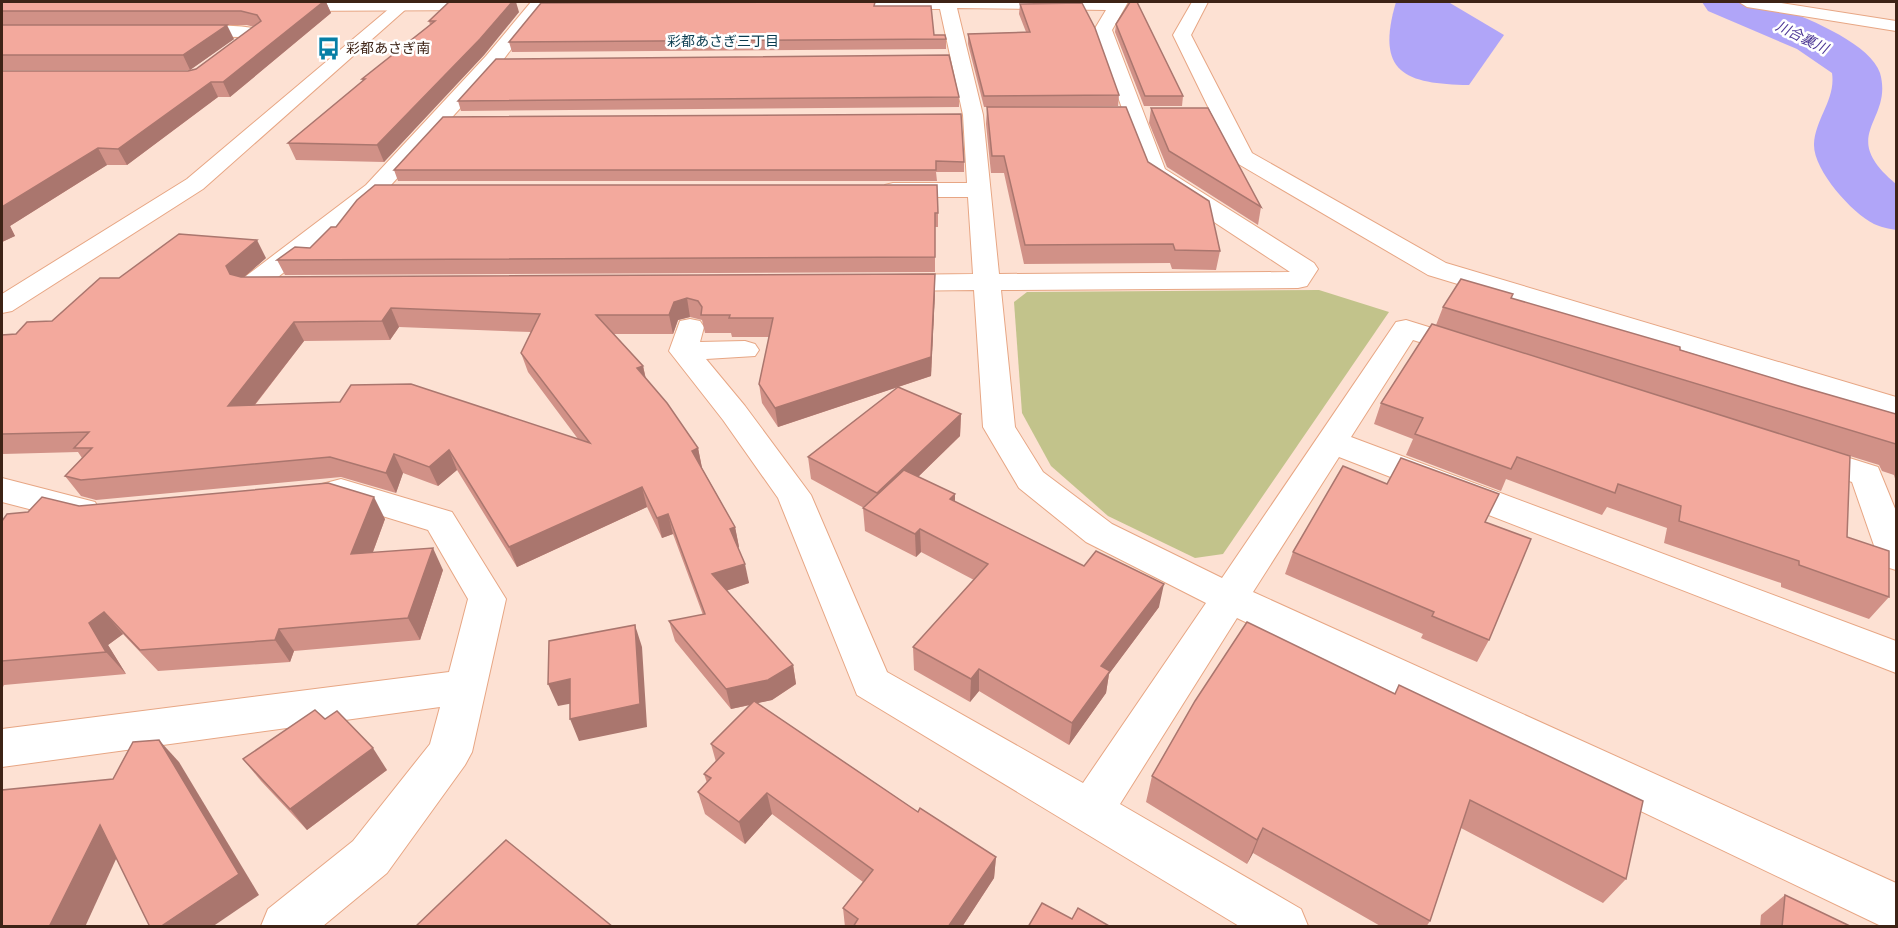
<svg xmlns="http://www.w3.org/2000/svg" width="1898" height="928" viewBox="0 0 1898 928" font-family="Helvetica,'Noto Sans JP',sans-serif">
	<rect width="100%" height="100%" fill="#fde1d3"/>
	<path fill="#c2c38b" d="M1319,290l70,22 -166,242 -28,4 -87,-42 -57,-50 -29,-53 -8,-111 13,-10z"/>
	<path fill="#b0a5f8" d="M1396,2l54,1 54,32 -35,50c-64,-1 -94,-12 -73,-83z"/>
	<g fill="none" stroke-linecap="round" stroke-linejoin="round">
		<path fill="#b0a5f8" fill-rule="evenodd" d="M1702,2c17,-2 43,-2 59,0 31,9 109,39 119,71 14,49 -44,61 16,111v46c-6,-1 -16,-3 -22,-6 -22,-11 -61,-54 -60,-80 1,-25 22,-45 18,-71l-35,-24 -89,-38z"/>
		<defs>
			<g id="street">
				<path d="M276,2h218l2,3 -8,5 -206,1 -8,-5z"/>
				<path d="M531,2h16l-47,62 -118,131 -104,82 13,2 4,6 -4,6 -9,2 -40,-2 -4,-6 4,-6 124,-94 120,-129z"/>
				<path d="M824,2h304l-16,28 53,139 149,94 4,6 -11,17 -9,2 -297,2 14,137 28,45 69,52 110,54 174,-256 10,-2 71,22 4,6 -4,6 -10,3 -54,-17 -62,97 545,204v32l-557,-216 -86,135 643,291v43l-17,-1 -642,-307 -117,186 181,105 7,17h-69l-382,-231 -79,-197 -55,-78 -54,-69 11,-30 10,-2 10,2 4,6 -4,15 45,-1 10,3 4,6 -4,6 -49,3 39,47 66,89 76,177 196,111 123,-180 -120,-61 -67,-54 -36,-61 -9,-137 -83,1 -9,-2 -4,-6 4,-6 9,-2 82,-1 -5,-77h-75l-8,-2 -4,-5 4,-5 8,-2h74l-4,-68 -23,-106h-109l-6,-1zM957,8l149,2 -12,20 53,148 143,94 -291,2 -16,-159z"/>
				<path d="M1192,2h16l-17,33 61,118 194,110 450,134v20l-468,-142 -193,-113 -62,-127z"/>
				<path d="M186,27c17,0 69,-6 79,8l-30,24 -7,2 -9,-6 22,-18 -61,-1 -3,-4 3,-4z"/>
				<path d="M1808,445l70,22 18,44v59l-13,-4 -5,-9 -26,-75 -56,-18 -4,-8 4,-8z"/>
				<path d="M2,478l93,24 5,9 -5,9 -12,3 -81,-21z"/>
				<path d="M341,479l111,33 54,87 -34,153 -7,13 -78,108 -64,53h-62l7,-17 85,-68 77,-97 10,-37 -438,60v-38l447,-57 19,-73 -40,-69 -88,-27 -18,-3 -5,-8 5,-8z"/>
			</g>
			<g id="secondary">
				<path d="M397,2h17l-211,187 -191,122 -10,2v-19l185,-115z"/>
				<path d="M1739,2h36l121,19v10l-149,-24z"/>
			</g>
		</defs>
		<use href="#street" stroke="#e7a684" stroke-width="2"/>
		<use href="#secondary" stroke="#e7a684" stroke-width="2"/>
		<use href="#street" fill="#fff" fill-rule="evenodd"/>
		<use href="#secondary" fill="#fff" fill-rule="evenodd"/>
	</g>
	<g fill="#d19187" fill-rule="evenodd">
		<path d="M2,2h324l5,11 -101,84h-12l-91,68h-20l-97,61 5,10 -13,6v-171h186l8,-2 58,-42 -7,-2h-245l232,14 -44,31h-188z"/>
		<path d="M1020,4l99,91 -1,11 -134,1 -16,-63v-10l58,-2 -7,-18z"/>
		<path d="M875,6l59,29 12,4v10l-434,3 -3,-10z"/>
		<path d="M519,12l-35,43 -100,107 -88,-2 -8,-17 75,-62 -1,-2 68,-54 -1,-4z"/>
		<path d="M1116,24l67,72 -1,10h-38l-29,-74z"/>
		<path d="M959,97v10l-498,4 -3,-10z"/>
		<path d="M987,107l161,55 72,89 -4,19 -44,-1 -2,-6 -146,1 -20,-91h-13l-5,-49z"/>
		<path d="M1151,108l110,99 -3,18 -91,-58 -18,-44z"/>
		<path d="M443,117l521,45v10h-28l1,9h-539l-4,-11z"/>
		<path d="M938,213v14h-3v45l-650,3 -8,-15 33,-12z"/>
		<path d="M266,258l-22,19 691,-3v18l-4,84 -153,51 -16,-24 -3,-19 10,-47h-37l-1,-4h-26l-3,-13 -12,-3 -12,3 -5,14h-59l29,32 3,13 52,69 4,20 33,59 4,20 -1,1 11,35 -23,8 67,74 3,19 -24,16 -15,3 161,109 78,45 -2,21 -32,49h-117l-2,-19 20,-26 -91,-68 -27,30 -40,-30 -7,-22 9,-9 -3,-9 12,-12 -5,-18 39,-39 -19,4 -56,-68 -6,-20 34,-6 -30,-81 -11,4 -15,-31 -130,60 -60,-97 -19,16 -35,-13 -7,20 -55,-16 -245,23 -15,-4 -16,-20 17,-18 -4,-6 -75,2 -1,2v-121l14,-1 36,-13 67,-43zM399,327l132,5 -10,21 7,19 50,67 -323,-34 49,-64 86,-1z"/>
		<path d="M1511,298l291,89 94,27v68l-2,-7 -12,-4 -3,-6 -116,-36 84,108 42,60 -20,22 -88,-32v-4l-117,-40 3,-15 -60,-21 -5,8 -96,-36 -5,12 -95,-36 7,-16 -39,-15 7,-21 55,-78 7,-18z"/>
		<path d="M961,414l-1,22 -42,41 37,25 204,105 -50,67 -3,19 -37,52 -90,-54 -9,11 -56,-32 -1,-23 61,-67 -53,-28 -5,5 -51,-26 -2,-23h1l-53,-29 -3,-22z"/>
		<path d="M385,519l-12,33 70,18 -23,70 -126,11 -4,11 -132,9 -35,-37 -15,11 18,29 -122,11 -2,4v-168z"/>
		<path d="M1485,522l4,118 -12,22 -56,-24 2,-4 -138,-60 8,-22z"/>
		<path d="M1247,622l379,257 -23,24 -142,-75 -31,93 -4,6h-44l-129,-74 -6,11 -101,-62 6,-26z"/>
		<path d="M243,759l144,11 -80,60 -46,-49z"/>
		<path d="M1785,895l67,32h-92l1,-12z"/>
	</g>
	<g fill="#aa766e">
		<path d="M323,2h3l5,11 -101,84 -7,-15z"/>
		<path d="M512,2h4l3,10 -35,43 -100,107 -7,-17z"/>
		<path d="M227,25l7,14 -44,31 -7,-15z"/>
		<path d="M211,82l7,15 -91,68 -9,-16z"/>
		<path d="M98,148l9,17 -97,61 5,10 -13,6v-35z"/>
		<path d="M257,240l9,18 -30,26 4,8 -14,-26z"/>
		<path d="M935,274v18l-4,84 -153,51 -3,-19z"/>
		<path d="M687,298l3,19 -12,3 -5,14 -4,-19 5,-13z"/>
		<path d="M391,308l8,19 -9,13 -8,-19z"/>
		<path d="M294,322l10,19 -65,84 -11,-19z"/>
		<path d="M643,366l4,19 -10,-17z"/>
		<path d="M961,414l-1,22 -81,79 -2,-22z"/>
		<path d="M698,448l4,20 -6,2 -4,-19z"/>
		<path d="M449,450l8,20 -19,16 -9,-19z"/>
		<path d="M394,454l9,19 -7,20 -10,-20z"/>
		<path d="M642,487l5,20 -130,60 -8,-20z"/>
		<path d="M955,494v23l-5,-18z"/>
		<path d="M374,497l11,22 -21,57 -13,-22z"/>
		<path d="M668,514l5,20 -11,4 -5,-20z"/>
		<path d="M735,527l4,20 -5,2 -4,-20z"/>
		<path d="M920,529l1,23 -5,5 -1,-23z"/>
		<path d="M433,548l10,22 -23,70 -12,-22z"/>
		<path d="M745,564l4,19 -33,11 -4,-20z"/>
		<path d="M1164,584l-5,23 -50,67 -3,19 -37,52 3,-22 29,-57z"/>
		<path d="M104,612l19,22 -15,11 18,29 -20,-22 -17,-29z"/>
		<path d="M635,625l7,22 5,80 -68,14 -9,-22z"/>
		<path d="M279,629l15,22 -4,11 -15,-22z"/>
		<path d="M793,665l3,19 -24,16 -41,9 -5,-20z"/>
		<path d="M979,669v22l-9,11 1,-23z"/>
		<path d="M570,679l9,23 -21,4 -10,-22z"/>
		<path d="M159,740l20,22 80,133 -47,32h-52z"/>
		<path d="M373,748l14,22 -80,60 -17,-21z"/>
		<path d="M767,793l5,21 -27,30 -6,-22z"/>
		<path d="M100,825l22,21 -37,81h-36z"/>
		<path d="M1263,828l-10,25 -6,11 10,-24z"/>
		<path d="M996,857l-2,21 -32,49h-14z"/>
	</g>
	<g fill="#f3a99d" stroke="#aa766e" stroke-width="1.5" fill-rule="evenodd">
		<path d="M2,2h321l-100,80h-12l-93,67 -20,-1 -96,59v-136h186l8,-2 65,-48 -4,-6 -16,-4h-239z"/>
		<path d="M449,2h63l-32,37 -103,106 -89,-2 77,-64h-3l73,-58h-6z"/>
		<path d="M875,2l-1,4h57l3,29h11l1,4 -437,3 32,-39z"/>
		<path d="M1130,2h7l46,94h-38l-29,-72z"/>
		<path d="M1082,3l13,25 24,67 -135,1 -16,-62 62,-2 -10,-28z"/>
		<path d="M2,25h225l-44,30h-181z"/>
		<path d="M949,55l10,42 -501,4 38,-42z"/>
		<path d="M987,107h139l22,55 61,39 11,50 -45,-1 -2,-6 -148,1 -21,-89h-12z"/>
		<path d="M1151,108h57l53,99 -92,-56z"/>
		<path d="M961,114l3,48 -28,-1v9h-542l49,-53z"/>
		<path d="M375,185h562l1,28h-3v44l-658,3 18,-13 15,1 21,-21h5l21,-27z"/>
		<path d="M179,234l78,6 -31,26 4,8 11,3 694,-3 -4,83 -156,51 -16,-24 14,-66h-44l1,-3h-29l1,-8 -4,-6 -11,-3 -13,4 -5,13h-73l47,51 -6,2 30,35 31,45 -6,3 43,76 -5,2 15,35 -33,10 81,91 -25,15 -42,9 -57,-68 36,-7 -37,-100 -11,4 -15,-31 -133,60 -60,-97 -20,17 -35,-13 -8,19 -56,-16 -249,23 -16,-4 27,-28h-18l15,-16 -87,2v-99l14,-1 11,-12 25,-1 48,-43h19zM391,308l149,6 -19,39 69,90 -179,-59 -60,1 -11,17 -112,4 66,-84 88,-1z"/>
		<path d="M1461,279l52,15 -2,4 169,49v3l122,37 94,27v32v-2l-453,-137z"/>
		<path d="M1432,324l418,132 -3,81 42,14v46l-90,-32v-4l-120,-40 2,-15 -63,-22 -3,9 -98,-36 -6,12 -96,-35 8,-16 -42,-15z"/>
		<path d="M898,387l63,27 -84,79 -69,-36z"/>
		<path d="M1401,458l98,36 -14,28 46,17 -42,101 -57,-24 2,-4 -141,-60 50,-86 44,18z"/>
		<path d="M904,470l51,24 -5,5 134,67 12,-15 68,33 -63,82 9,5 -38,52 -93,-54 -8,10 -58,-32 75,-83 -68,-35 -5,5 -52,-26z"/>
		<path d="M328,483l46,14 -23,57 82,-6 -25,70 -129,11 -4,11 -135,10 -36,-38 -15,11 17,29 -104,9v-140l5,-7 21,-2 14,-15 37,9z"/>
		<path d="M1247,622l148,72 4,-9 244,116 -17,78 -156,-79 -40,121 -167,-93 -6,12 -105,-64 43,-75z"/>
		<path d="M635,625l5,79 -70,15v-40l-22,5 1,-43z"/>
		<path d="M754,701l164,111 2,-4 76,49 -48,70h-95l5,-8 -15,-11 30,-38 -106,-77 -28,29 -41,-30 13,-14 -7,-4 20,-21 -13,-9z"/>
		<path d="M315,710l10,9 12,-8 36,37 -83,61 -47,-50z"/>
		<path d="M159,740l80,134 -79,53h-10l-50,-102 -51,102h-47v-137l111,-11 20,-37z"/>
		<path d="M506,840l107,87h-198z"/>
		<path d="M1785,895l67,32h-70z"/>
		<path d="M1042,903l30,16 6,-11 33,19h-83z"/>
	</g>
	<defs>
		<symbol id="bus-bare" viewBox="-9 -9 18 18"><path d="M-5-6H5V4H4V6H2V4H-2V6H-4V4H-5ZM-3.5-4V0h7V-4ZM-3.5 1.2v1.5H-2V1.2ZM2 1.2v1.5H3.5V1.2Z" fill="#067ea5" stroke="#fff" stroke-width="2.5" paint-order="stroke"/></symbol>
	</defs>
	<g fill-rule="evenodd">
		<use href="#bus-bare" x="312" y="32" width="33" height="33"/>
	</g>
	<g text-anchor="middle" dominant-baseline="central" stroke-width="5" stroke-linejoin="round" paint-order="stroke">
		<g font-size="14" font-style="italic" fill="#4b3594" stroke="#fff">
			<text transform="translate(1802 37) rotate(26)">川合裏川</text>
		</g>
		<g font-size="14" fill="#0a3c4f" stroke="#fff">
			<text x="723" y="41">彩都あさぎ三丁目</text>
		</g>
		<g font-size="14" fill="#3d2316" stroke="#fff" text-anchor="start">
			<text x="346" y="48">彩都あさぎ南</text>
		</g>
	</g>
	<rect width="1898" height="928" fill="none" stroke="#3d2316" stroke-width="6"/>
</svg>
